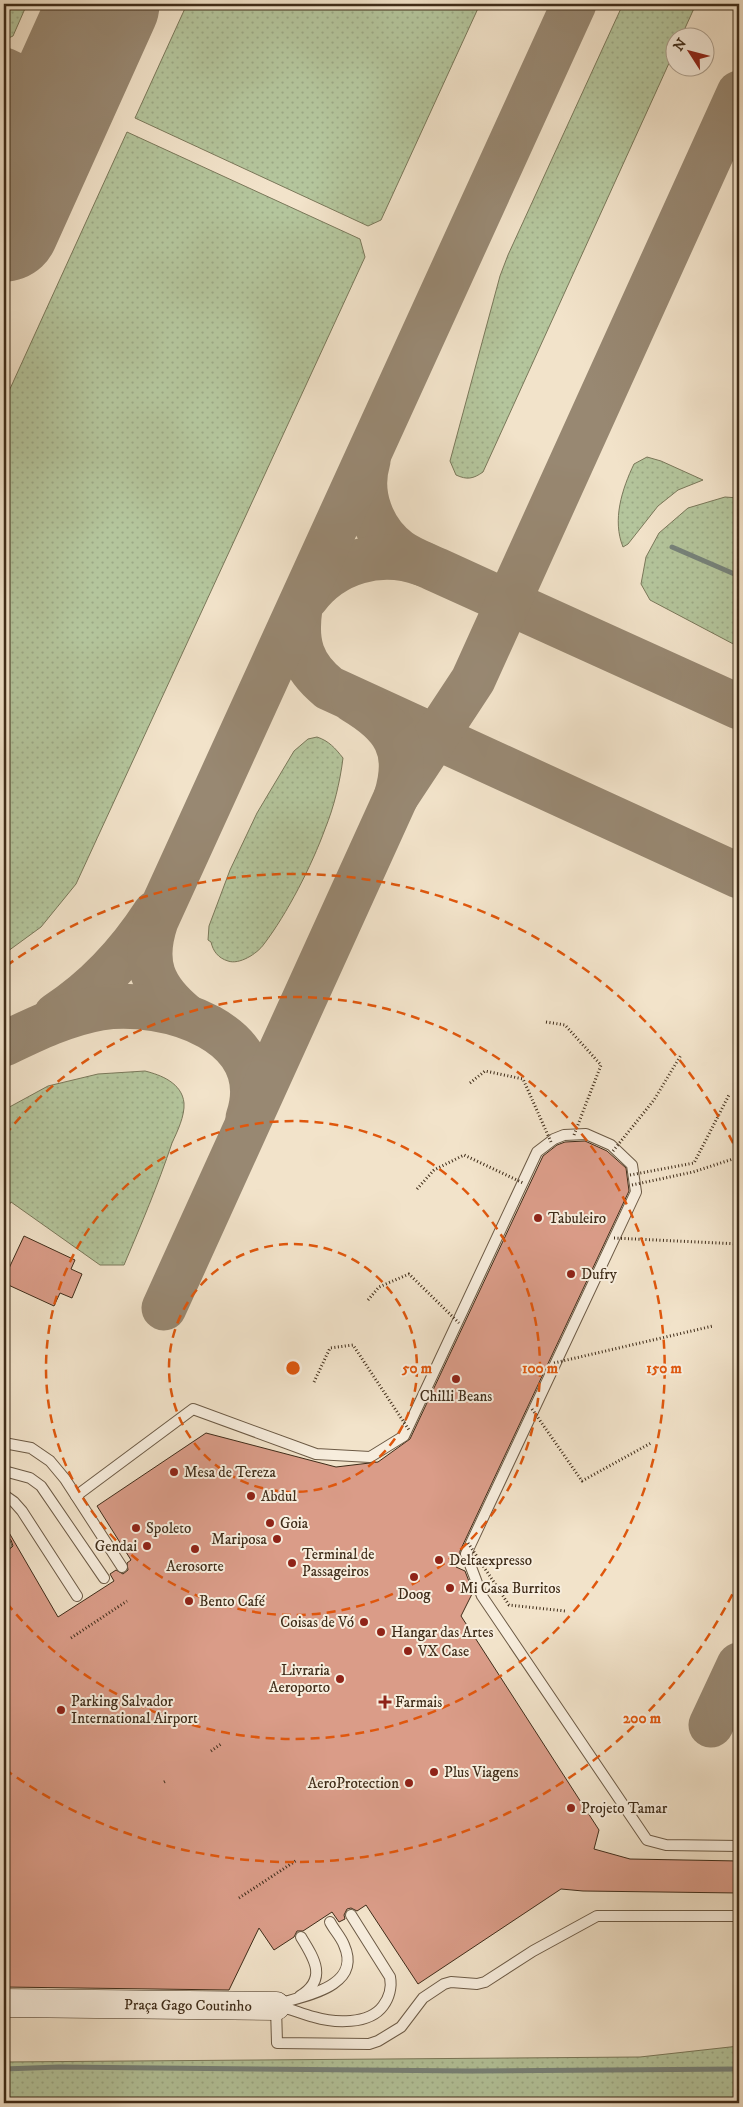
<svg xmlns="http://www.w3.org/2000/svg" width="743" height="2107" viewBox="0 0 743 2107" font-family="'IM FELL DW Pica',serif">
	<defs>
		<pattern id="grass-dots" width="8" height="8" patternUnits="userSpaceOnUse" patternTransform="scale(1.25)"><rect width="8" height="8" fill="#b4c59c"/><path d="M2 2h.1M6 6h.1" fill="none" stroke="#9ca986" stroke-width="1.8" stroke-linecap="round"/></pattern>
	</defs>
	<rect width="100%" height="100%" fill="#f2e3ca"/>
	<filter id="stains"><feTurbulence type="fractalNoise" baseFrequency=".004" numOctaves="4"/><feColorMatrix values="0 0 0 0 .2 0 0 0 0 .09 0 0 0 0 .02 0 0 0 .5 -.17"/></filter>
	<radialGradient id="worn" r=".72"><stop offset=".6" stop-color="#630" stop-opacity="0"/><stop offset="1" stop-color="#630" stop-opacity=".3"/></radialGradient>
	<g fill="url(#grass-dots)" stroke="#7a785a">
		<path d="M4,4h23l-14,32 -9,4z"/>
		<path d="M187,4h293l-99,216 -13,6 -233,-108z"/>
		<path d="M623,4h73l-15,33 -5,1 -1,12 -192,422c-10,7 -16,8 -27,3l-6,-14 50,-185 8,-21z"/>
		<path d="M127,132l233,107 5,18 -289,627 -35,43 -37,27v-552z"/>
		<path d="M647,457l14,4 42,19 -25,10 -20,16 -30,38 -5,3c-11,-27 -1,-58 11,-83z"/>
		<path d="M725,497l14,1v149l-89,-47 -9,-16 5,-27 13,-24 29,-25z"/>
		<path d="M317,737c12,4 18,11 26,21 -3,24 -9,49 -18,71 -13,36 -38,85 -61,115 -7,10 -25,21 -36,17 -10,-3 -15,-10 -17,-19l-3,-2 1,-14 21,-56 27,-57 37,-62 14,-12z"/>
		<path d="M145,1071c16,4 37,12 39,32 1,13 -7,29 -12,40 -14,42 -31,82 -48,122h-24l-89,-63 -7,11v-103l44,-24 50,-12z"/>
		<path d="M739,2046v57h-735v-41l636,-5z"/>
	</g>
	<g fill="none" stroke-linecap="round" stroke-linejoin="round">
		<g stroke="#77837b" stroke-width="5">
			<path d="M672,547l67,29"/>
			<path d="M4,2069l55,-2 410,4 270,-2"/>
		</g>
		<g stroke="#988872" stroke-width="45">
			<path d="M4,70c43,20 50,24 38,72"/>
			<path d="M33,83c30,2 38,-12 51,-35"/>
			<path d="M368,461c-10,33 4,70 31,90 11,8 25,13 38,19l302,137"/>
			<path d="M306,598c27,-36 74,-50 117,-34"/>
			<path d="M300,608c-5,35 1,57 29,80l410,188"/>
			<path d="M396,797l77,-117 266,-587"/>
			<path d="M56,1015c40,-26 73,-62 99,-102"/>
			<path d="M186,1016c-34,-28 -44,-53 -30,-95l418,-917"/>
			<path d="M4,1044c31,-15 62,-30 96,-36 65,-10 177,24 148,110"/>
			<path d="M164,1308l232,-511c15,-48 -2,-72 -42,-96"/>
			<path d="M711,1725l28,-60"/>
		</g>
		<path stroke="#988872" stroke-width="111" d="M4,226l100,-222"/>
	</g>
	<g fill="#da9c88" stroke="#3f2c19">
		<path d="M585,1141l22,10 19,17 3,23 -169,360v8l-4,8 9,4 8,21 -12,24 138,214 -5,19 36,10 109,2v32l-156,-2 -22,-2 -143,95 -52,-79 -9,6 -6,-3 -4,1 -3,6 1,4 -6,3 -7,-10 -29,19h-6l-3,6 -20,13 -15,-22 -30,62 -225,-3v-436h4l5,-5 -2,-6 -7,-4v-12l54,93 56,-36 -4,-7 6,-4 7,4 5,-4 -1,-7 4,-3 -34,-54 109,-73 130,34 42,-5 32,-23 133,-283 14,-11 8,-3z"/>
		<path d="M24,1236l51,24 -4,9 11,5 -10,24 -12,-5 -6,13 -50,-23v-4z"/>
	</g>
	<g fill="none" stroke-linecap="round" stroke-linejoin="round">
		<defs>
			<g id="lane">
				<path d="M4,1443l27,5 19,13 15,18 57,88"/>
				<path d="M4,1471l26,7 11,8 63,92"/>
				<path d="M4,1495l10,7 8,9 55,85"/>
				<path d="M76,1496l117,-87 123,45 54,3 34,-21 133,-284 17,-13 10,-4 22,-1 25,11 21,20 4,27 -170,362 16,42 165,244 19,5 73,1"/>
				<path d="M4,1543l2,2"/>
				<path d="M300,1996c28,-17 14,-38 1,-59"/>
				<path d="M288,2001c26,-7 73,-18 56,-56 -3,-8 -10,-15 -14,-23"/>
				<path d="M277,2006c13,2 24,8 37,11 20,6 55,8 69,-11 6,-8 9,-19 7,-29l-39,-62"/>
				<path d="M276,2007l1,36 92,1 9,-3 23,-14 22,-29 21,-14 7,-2 26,2 8,-2 48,-31 64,-35h142"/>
			</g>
			<g id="secondary">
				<path id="s1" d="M4,2003l272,3"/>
			</g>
		</defs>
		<use href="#lane" stroke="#6c5a45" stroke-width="12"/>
		<use href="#secondary" stroke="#3f2c19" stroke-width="29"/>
		<g stroke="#3f2c19" stroke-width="3" stroke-dasharray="1 2.5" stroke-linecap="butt">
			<path d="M71,1638l56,-37"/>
			<path d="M211,1751l10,-7"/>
			<path d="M164,1782l2,-1"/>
			<path d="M239,1898l58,-38"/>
		</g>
		<use href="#lane" stroke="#f7eddd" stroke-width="10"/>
		<use href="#secondary" stroke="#f7eddd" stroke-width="28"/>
		<g stroke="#3f2c19" stroke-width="3" stroke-dasharray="1 2.5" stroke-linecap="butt">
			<path d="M546,1022l19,3 36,40 -27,70 1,1"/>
			<path d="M470,1083l15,-12 38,8 28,63"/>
			<path d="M613,1151l41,-51 27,-45"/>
			<path d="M630,1175l64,-12 35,-68"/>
			<path d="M632,1185l61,-13 46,-15"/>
			<path d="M417,1189l17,-19 30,-15 59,28"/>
			<path d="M614,1238l125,6"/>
			<path d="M368,1300l11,-13 30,-13 50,49"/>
			<path d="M554,1363l159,-37"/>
			<path d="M314,1382l16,-34 23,-3 56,85"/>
			<path d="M532,1409l50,72 69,-38"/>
			<path d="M468,1543l41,62 56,6"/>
		</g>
	</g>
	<g fill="none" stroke="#e0570d" stroke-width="2.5" stroke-dasharray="9 6">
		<circle cx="293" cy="1368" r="124"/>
		<circle cx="293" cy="1368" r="247"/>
		<path d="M5 1135A371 371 0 1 1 5 1601"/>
		<path d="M739 1581A494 494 0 0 1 6 1770M6 966A494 494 0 0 1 739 1155"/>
	</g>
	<g fill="#8f2418" stroke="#f7eddd" stroke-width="2">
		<circle cx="538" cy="1218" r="5"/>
		<circle cx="571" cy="1274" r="5"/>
		<circle cx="456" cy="1379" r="5"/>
		<circle cx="174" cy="1472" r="5"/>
		<circle cx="251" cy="1496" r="5"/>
		<circle cx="270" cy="1523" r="5"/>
		<circle cx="136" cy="1528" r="5"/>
		<circle cx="277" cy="1539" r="5"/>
		<circle cx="147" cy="1546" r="5"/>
		<circle cx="195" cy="1549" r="5"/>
		<circle cx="439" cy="1560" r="5"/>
		<circle cx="292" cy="1563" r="5"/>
		<circle cx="414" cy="1577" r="5"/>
		<circle cx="450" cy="1588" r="5"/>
		<circle cx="189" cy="1601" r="5"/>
		<circle cx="364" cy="1622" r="5"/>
		<circle cx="381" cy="1632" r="5"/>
		<circle cx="408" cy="1651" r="5"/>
		<circle cx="340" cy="1679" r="5"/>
		<path d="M382.5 1694.5h5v5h5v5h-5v5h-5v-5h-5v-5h5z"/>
		<circle cx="61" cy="1710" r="5"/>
		<circle cx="434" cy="1772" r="5"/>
		<circle cx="409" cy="1783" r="5"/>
		<circle cx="571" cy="1808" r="5"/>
	</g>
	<g text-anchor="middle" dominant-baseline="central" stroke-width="4" stroke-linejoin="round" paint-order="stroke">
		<g font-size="15" fill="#3f2c19" stroke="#f7eddd" text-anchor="start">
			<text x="548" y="1218">Tabuleiro</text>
			<text x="581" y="1274">Dufry</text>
			<text x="456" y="1396" text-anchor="middle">Chilli Beans</text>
			<text x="184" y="1472">Mesa de Tereza</text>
			<text x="261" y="1496">Abdul</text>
			<text x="280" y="1523">Goia</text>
			<text x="146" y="1528">Spoleto</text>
			<text x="267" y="1539" text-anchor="end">Mariposa</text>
			<text x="137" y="1546" text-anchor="end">Gendai</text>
			<text x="302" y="1554">Terminal de<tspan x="302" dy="17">Passageiros</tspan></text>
			<text x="449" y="1560">Deltaexpresso</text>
			<text x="195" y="1566" text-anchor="middle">Aerosorte</text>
			<text x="460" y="1588">Mi Casa Burritos</text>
			<text x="414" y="1594" text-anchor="middle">Doog</text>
			<text x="199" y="1601">Bento Café</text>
			<text x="354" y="1622" text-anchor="end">Coisas de Vó</text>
			<text x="391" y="1632">Hangar das Artes</text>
			<text x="418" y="1651">VX Case</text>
			<text x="330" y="1670" text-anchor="end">Livraria<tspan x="330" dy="17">Aeroporto</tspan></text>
			<text x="71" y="1701">Parking Salvador<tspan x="71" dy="17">International Airport</tspan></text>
			<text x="395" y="1702">Farmais</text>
			<text x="444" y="1772">Plus Viagens</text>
			<text x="399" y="1783" text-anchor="end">AeroProtection</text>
			<text x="581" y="1808">Projeto Tamar</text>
		</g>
		<g font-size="15" fill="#3f2c19" stroke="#f7eddd">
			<text stroke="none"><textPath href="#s1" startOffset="184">Praça Gago Coutinho</textPath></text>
		</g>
	</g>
	<circle cx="293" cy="1368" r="8" fill="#e0570d" stroke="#f7eddd" stroke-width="2.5"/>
	<g font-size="15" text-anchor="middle" font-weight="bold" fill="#e0570d" stroke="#f7eddd" stroke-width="4" stroke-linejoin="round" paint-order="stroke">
		<text x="417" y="1373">50 m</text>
		<text x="540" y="1373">100 m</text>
		<text x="664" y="1373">150 m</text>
		<text x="642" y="1723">200 m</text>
	</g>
	<rect width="743" height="2107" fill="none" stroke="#f2e3ca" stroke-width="20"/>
	<rect x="5" y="5" width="733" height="2097" fill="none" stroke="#3f2c19" stroke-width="2.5"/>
	<rect x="10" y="10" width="723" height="2087" fill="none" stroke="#3f2c19"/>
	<g transform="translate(690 52) rotate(306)"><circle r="24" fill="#f7eddd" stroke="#ada08f"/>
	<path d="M0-4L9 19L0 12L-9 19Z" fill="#8f2418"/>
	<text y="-8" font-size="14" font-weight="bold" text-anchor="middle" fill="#3f2c19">N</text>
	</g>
	<rect width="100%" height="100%" filter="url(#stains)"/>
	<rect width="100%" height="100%" fill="url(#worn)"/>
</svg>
